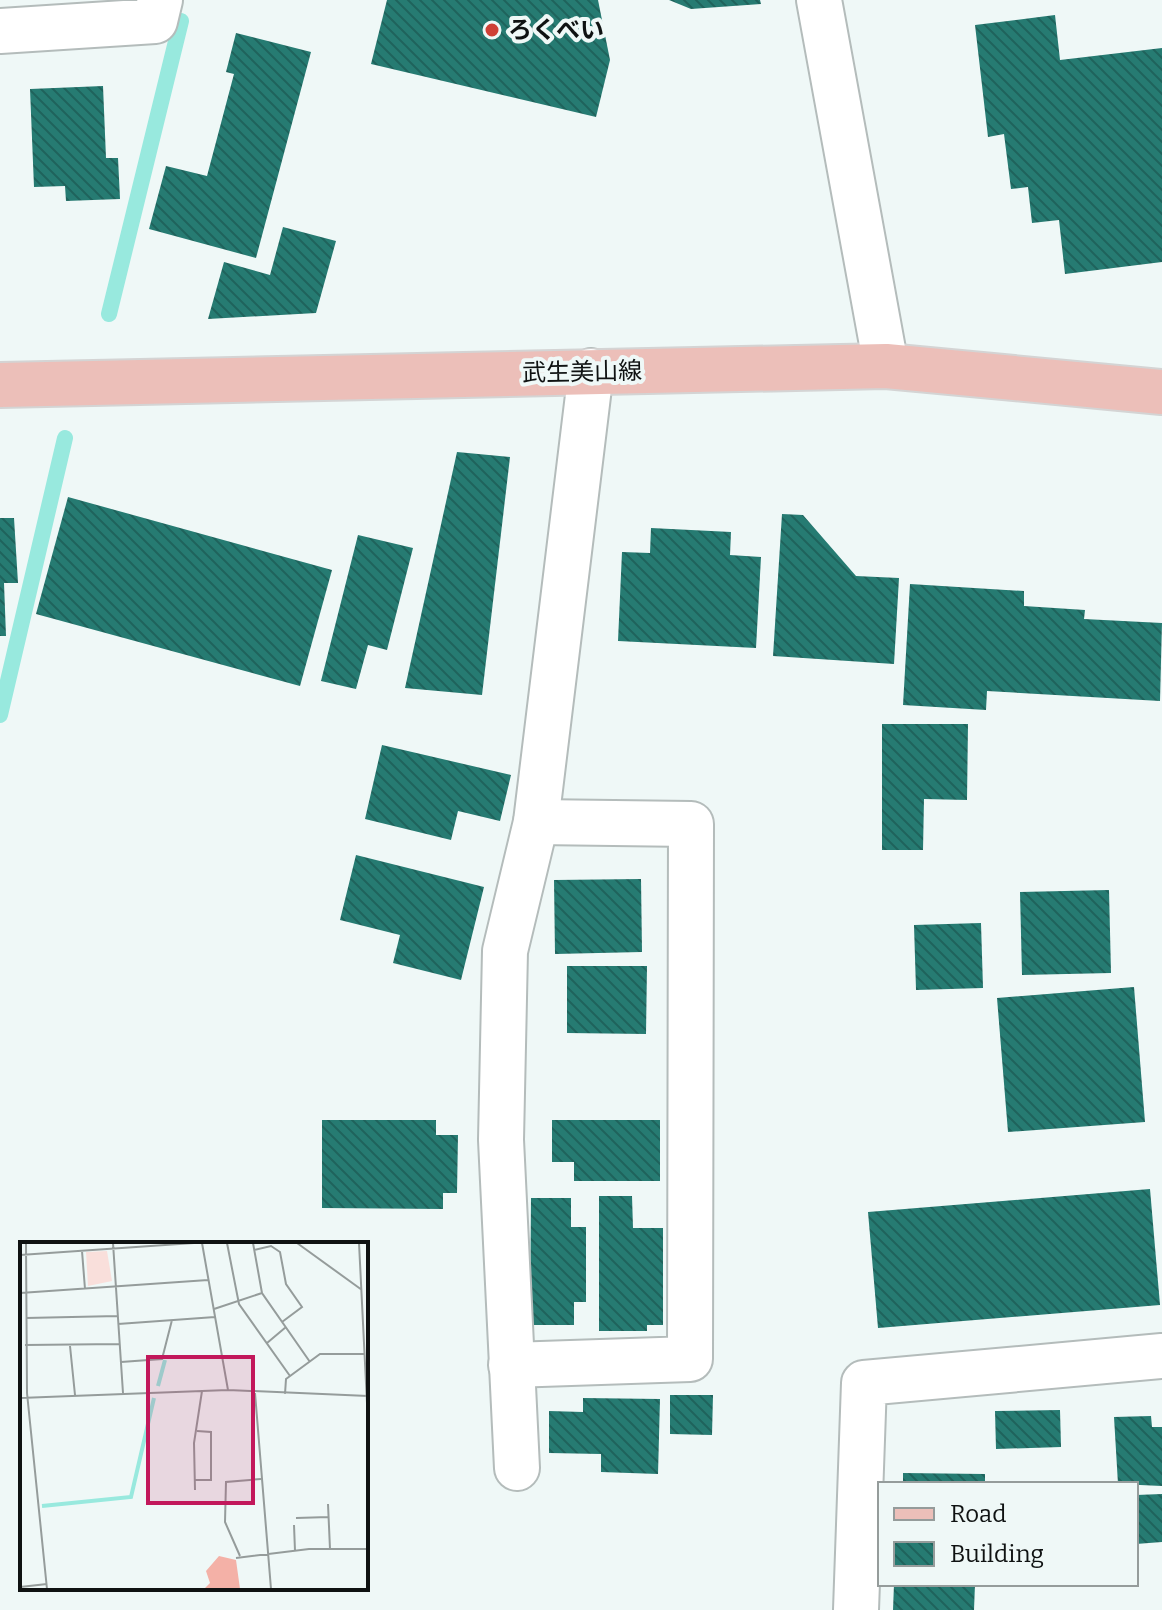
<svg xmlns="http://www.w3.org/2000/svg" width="1162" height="1610" viewBox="0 0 1162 1610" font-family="Bitter,'Noto Sans JP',serif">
	<defs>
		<pattern id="building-back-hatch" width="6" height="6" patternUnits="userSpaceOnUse" patternTransform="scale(2)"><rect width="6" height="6" fill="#267b72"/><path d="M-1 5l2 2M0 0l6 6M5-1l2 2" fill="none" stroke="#1f635c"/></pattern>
	</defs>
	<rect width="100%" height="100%" fill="#eff8f7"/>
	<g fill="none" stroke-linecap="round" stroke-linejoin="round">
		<g stroke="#98e9de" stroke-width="16">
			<path d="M109,314l72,-293"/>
			<path d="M0,715l65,-277"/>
		</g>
	</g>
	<g fill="url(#building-back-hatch)">
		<path d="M387,0h211l12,60 -14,57 -225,-53z"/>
		<path d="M669,0h91l1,4 -70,5z"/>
		<path d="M1055,15l5,45 102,-12v214l-97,12 -6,-54 -27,3 -4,-36 -17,2 -7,-55 -16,3 -13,-112z"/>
		<path d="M236,33l75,19 -55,206 -107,-29 17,-63 41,10 27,-102 -8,-2z"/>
		<path d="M103,86l3,72h12l2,41 -54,2 -1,-15 -31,1 -4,-98z"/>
		<path d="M283,227l53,14 -20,72 -108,6 16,-57 46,13z"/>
		<path d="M457,452l53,5 -28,238 -77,-7z"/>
		<path d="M68,497l264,73 -32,116 -264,-72z"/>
		<path d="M782,514l21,1 53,61 43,2 -5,86 -121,-8z"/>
		<path d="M0,518h14l4,65h-14l2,53h-6z"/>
		<path d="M651,528l80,4 -1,23 31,2 -5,91 -138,-7 4,-89 28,1z"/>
		<path d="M358,535l55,13 -26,102 -19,-5 -12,44 -35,-8z"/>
		<path d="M910,584l114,7v15l61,4 -1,9 78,4 -2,78 -173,-10 -1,19 -83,-5z"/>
		<path d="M882,724h86l-1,76 -43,-1 -1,51h-41z"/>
		<path d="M382,745l129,30 -11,46 -42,-10 -7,29 -86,-21z"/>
		<path d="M356,855l128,32 -23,93 -68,-17 7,-28 -60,-15z"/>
		<path d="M641,879l1,73 -87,2 -1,-74z"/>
		<path d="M1109,890l2,83 -89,2 -2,-83z"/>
		<path d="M981,923l2,65 -67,2 -2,-65z"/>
		<path d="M567,966h80l-1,68 -79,-1z"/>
		<path d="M1134,987l11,135 -137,10 -11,-134z"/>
		<path d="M322,1120h114v15h22l-1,58h-14v16l-121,-1z"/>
		<path d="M552,1120h108v61h-86v-19h-22z"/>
		<path d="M1150,1189l10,116 -282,23 -10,-116z"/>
		<path d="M599,1196h33l1,32h30v97h-16v6h-48z"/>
		<path d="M531,1198h40v29h15v75h-12v23h-44z"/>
		<path d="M670,1395h43l-1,40 -42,-1z"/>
		<path d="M583,1398l77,1 -2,75 -57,-2v-18l-52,-1v-42l34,1z"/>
		<path d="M1060,1410l1,37 -65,2 -1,-38z"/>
		<path d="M1151,1416l1,11h10v59l-44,-2 -4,-67z"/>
		<path d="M903,1473l82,1v10h-82z"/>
		<path d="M1162,1494v48l-26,2v-49z"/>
		<path d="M894,1584h81l-1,26h-81z"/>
	</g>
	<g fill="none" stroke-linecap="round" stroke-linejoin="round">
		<defs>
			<g id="street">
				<path d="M0,31l155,-10 5,-21"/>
				<path d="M511,1365l179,-6 1,-535 -155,-2"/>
				<path d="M517,1468l-16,-328 4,-189 31,-129 55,-451"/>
				<path d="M856,1610l8,-227 298,-27"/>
			</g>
			<path id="secondary" d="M819,0l67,366"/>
			<path id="primary" d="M0,385l886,-19 276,26"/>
		</defs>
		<use href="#street" stroke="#b4bcbb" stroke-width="48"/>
		<use href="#secondary" stroke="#b4bcbb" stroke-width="48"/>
		<use href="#primary" stroke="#d4d4d4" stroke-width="48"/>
		<use href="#street" stroke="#fff" stroke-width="44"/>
		<use href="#secondary" stroke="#fff" stroke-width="44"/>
		<use href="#primary" stroke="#ecbfb9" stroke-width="44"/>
	</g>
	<circle fill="#ce4036" stroke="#eff8f7" stroke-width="3" cx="492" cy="30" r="8"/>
	<g text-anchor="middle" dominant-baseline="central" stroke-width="8" stroke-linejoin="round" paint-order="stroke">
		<g font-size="24" font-weight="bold" fill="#0f1212" stroke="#eff8f7" text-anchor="start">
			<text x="508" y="30">ろくべい</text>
		</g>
		<g font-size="24" fill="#0f1212" stroke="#eff8f7">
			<text transform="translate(582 372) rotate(-1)">武生美山線</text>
		</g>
	</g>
	<g transform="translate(20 1242)">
		<rect width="348" height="348" fill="#eff8f7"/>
		<path d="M199,314l17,4 4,29h-36l6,-6 -4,-12z" fill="#f4b1a7"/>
		<path d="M87,9l5,30 -24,5 -2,-34z" fill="#f9dfdb"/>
		<path fill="none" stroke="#98e9de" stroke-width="4" d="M138,144l7,-26M22,264l89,-9 23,-99"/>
		<path fill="none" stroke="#959c9b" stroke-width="2" d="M6,1l1,150 20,196M93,1l10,150M182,1l26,147M207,1l12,61 51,72M233,1l9,50 48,69M277,1l65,47M339,1l9,180M234,8l17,-4 9,6 6,32 16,23 -20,15M62,9l3,38M0,13l174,-12M0,51l188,-13M194,67l48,-16M6,76l92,-2M98,82l97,-7M247,101l19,-16M5,103l95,-1M50,104l5,49M101,120l41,-3 10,-39M235,151l16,196M265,152l1,-15 34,-25h45M0,156l208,-8 140,6M175,238h16v-48l-14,-1M175,248l-1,-47 8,-52M308,262l2,45M276,276l33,-1M274,283l1,26M220,314l-15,-34 1,-40 35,-3M216,316l73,-9h59M0,345l27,-3"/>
		<path fill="#c2185b" fill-opacity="0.15" stroke="#c2185b" stroke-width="4" d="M128,115h105v146h-105z"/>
		<rect width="348" height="348" fill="none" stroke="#0f1212" stroke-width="4"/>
	</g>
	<rect x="878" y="1482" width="260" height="104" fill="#eff8f7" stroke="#959c9b" stroke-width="2"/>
	<rect x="894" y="1508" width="40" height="12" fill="#ecbfb9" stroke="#959c9b" stroke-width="2"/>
	<text x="950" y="1522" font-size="24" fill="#0f1212">Road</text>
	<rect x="894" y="1542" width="40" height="24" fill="url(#building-back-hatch)" stroke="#959c9b" stroke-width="2"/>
	<text x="950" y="1562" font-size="24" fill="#0f1212">Building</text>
</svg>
